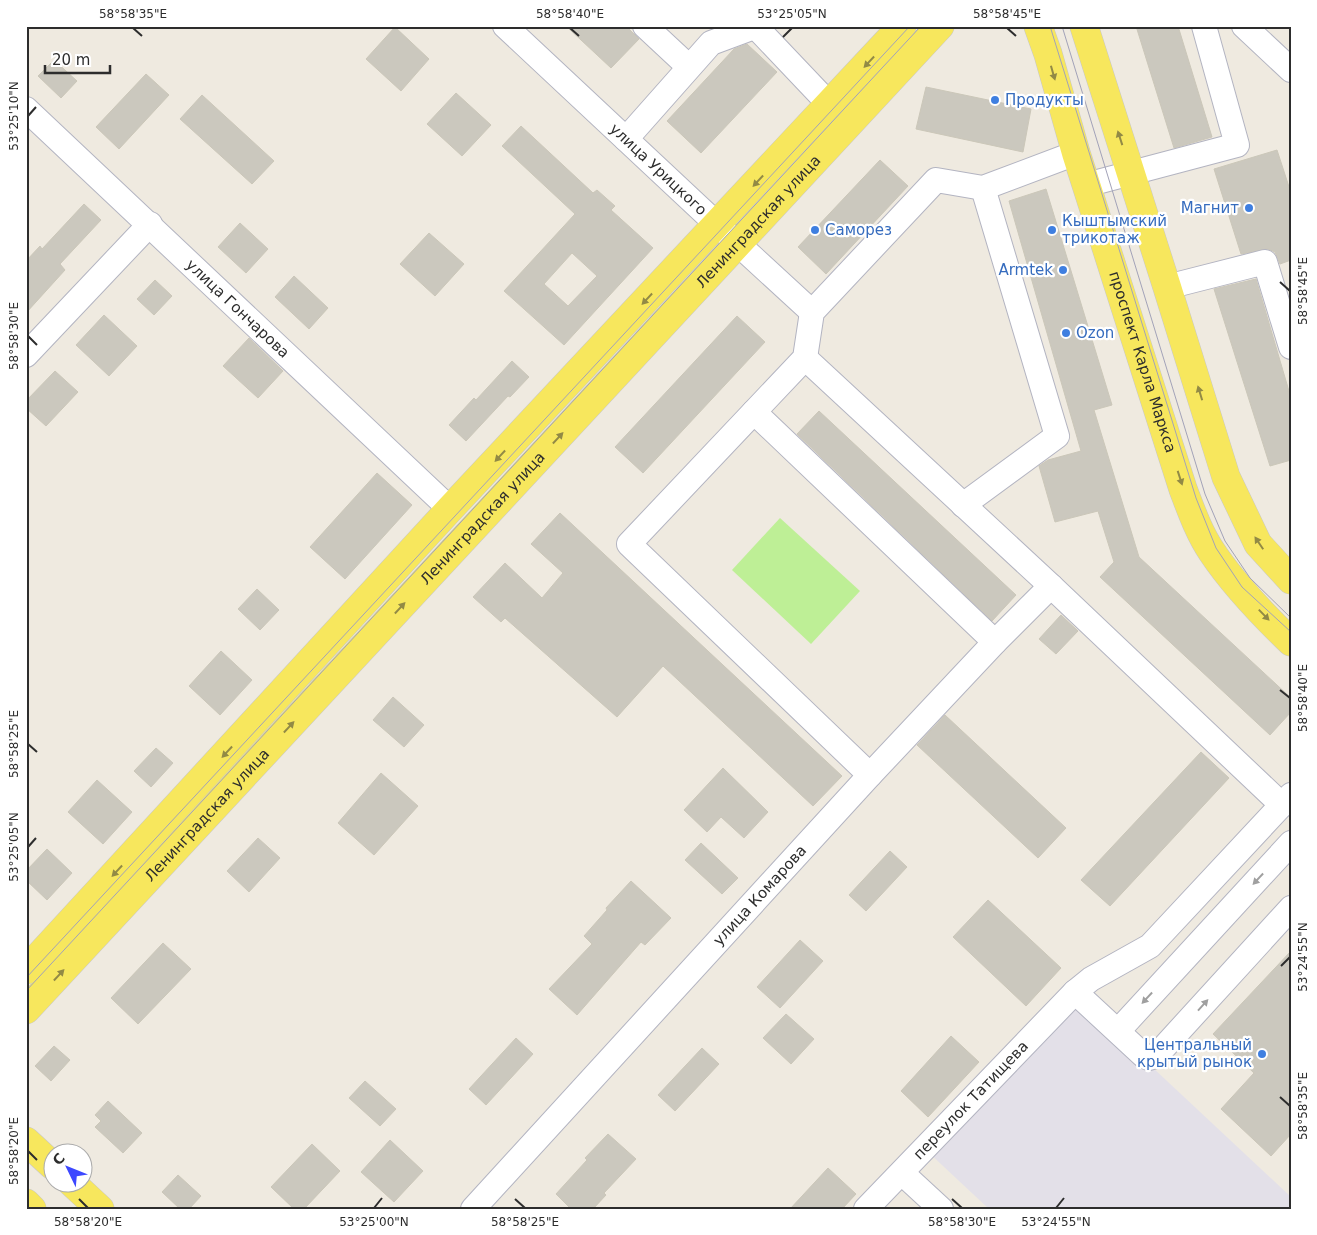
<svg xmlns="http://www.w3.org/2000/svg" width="1317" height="1235" viewBox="0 0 1317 1235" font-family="'DejaVu Sans',sans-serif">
	<rect width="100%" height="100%" fill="#efeae0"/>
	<path fill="#e3e0e8" d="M1074,994l217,203v12h-302l-62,-58z"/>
	<path fill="#beef96" d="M780,518l80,73 -49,53 -79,-74z"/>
	<g fill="#cbc8be" stroke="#cbc7b9" fill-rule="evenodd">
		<path d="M566,26h60l13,13 -28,29z"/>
		<path d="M1136,26h42l34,111 -38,11z"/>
		<path d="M395,27l34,32 -28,32 -35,-32z"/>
		<path d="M747,44l30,28 -76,81 -34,-32 67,-72z"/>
		<path d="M54,60l23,21 -16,17 -23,-22z"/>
		<path d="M146,74l23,21 -50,54 -23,-22z"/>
		<path d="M926,87l105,22 -8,43 -107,-23z"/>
		<path d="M456,93l35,32 -29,31 -35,-32z"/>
		<path d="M202,95l72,66 -22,23 -72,-65z"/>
		<path d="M521,126l72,67 4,-3 18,16 -4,4 42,38 -89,97 -60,-54 71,-77 -73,-68zM572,253l25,23 -29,30 -24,-22z"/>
		<path d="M1277,150l14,43v67l-11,4 -5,-12 -7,-3 -27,5 -27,-85z"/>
		<path d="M880,160l28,26 -82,88 -28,-27z"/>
		<path d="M1046,189l66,216 -18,5 45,147 152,141v14l-21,23 -170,-158 14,-15 -16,-51 -43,11 -16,-56 9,-6 33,-9 -72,-250z"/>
		<path d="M84,204l17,16 -41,44 5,6 -39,43v-52l14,-15 2,3z"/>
		<path d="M240,223l28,26 -22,24 -28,-26z"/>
		<path d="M429,233l35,31 -29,32 -35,-32z"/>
		<path d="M294,276l34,32 -19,21 -34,-32z"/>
		<path d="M1256,279l35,119v62l-21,6 -56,-177z"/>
		<path d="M155,280l17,16 -18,19 -17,-16z"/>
		<path d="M104,315l33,31 -28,30 -33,-31z"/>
		<path d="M737,316l28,26 -122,131 -28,-26z"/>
		<path d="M249,338l34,33 -25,27 -35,-32z"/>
		<path d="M512,361l17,16 -19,20 -2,-1 -42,45 -17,-16 25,-27 2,2z"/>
		<path d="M55,371l23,21 -32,34 -20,-18v-7z"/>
		<path d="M819,411l197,184 -24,26 -195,-187z"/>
		<path d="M377,473l35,32 -67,74 -35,-32z"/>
		<path d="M560,513l282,263 -29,30 -150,-140 -46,51 -112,-99 -4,4 -28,-25 32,-34 37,35 21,-25 -32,-29z"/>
		<path d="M257,589l22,21 -19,20 -22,-21z"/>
		<path d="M1061,615l17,16 -22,23 -17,-15z"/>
		<path d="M221,651l31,29 -32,35 -31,-29z"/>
		<path d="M393,697l31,28 -20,22 -31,-27z"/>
		<path d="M945,715l121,113 -28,30 -121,-113z"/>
		<path d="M156,748l17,15 -22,24 -17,-16z"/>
		<path d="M1201,752l28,26 -119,128 -29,-26z"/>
		<path d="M723,768l45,44 -24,26 -23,-21 -14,15 -23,-22z"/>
		<path d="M381,773l37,33 -44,49 -36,-32z"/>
		<path d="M97,780l35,32 -29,32 -35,-32z"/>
		<path d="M258,838l22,20 -31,34 -22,-21z"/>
		<path d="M701,843l37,35 -16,16 -37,-34z"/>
		<path d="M47,849l25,24 -25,27 -21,-20v-9z"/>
		<path d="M890,851l17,16 -41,44 -17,-16z"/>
		<path d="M631,881l40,37 -26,27 -4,-3 -64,73 -28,-26 43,-45 -8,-8 23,-26 -1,-2z"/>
		<path d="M988,900l73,68 -35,38 -73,-69z"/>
		<path d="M800,940l23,21 -43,47 -23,-21z"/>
		<path d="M163,943l28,26 -53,55 -27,-26z"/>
		<path d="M1291,951v183l-20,22 -50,-47 33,-36 -41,-39z"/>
		<path d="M786,1014l28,25 -23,25 -28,-26z"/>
		<path d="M951,1036l28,26 -51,55 -27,-26z"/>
		<path d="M516,1038l17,16 -47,51 -17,-16z"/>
		<path d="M54,1046l16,14 -19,21 -16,-15z"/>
		<path d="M702,1048l17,16 -44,47 -17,-16z"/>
		<path d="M365,1081l31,28 -16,17 -31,-28z"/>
		<path d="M108,1101l34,32 -19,20 -28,-26 6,-6 -6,-6z"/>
		<path d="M608,1134l28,25 -32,34 2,2 -13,14h-22l-15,-15 31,-34 -2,-2z"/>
		<path d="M390,1140l33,31 -29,31 -33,-30z"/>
		<path d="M312,1144l28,27 -36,38h-10l-23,-22z"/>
		<path d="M828,1168l28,26 -14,15h-52z"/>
		<path d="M178,1175l23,21 -12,13h-9l-18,-17z"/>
	</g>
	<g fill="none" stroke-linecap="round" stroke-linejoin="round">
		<defs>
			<g id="minor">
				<path id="s1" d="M505,26l233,218 74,68"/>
				<path d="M645,26l44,41"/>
				<path d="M755,26l75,79"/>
				<path d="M1244,26l47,44"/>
				<path id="s2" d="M26,109l424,400"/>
				<path d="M626,139l85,-96 43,-16"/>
				<path d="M1086,185l151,-40 -33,-119"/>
				<path d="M1167,287l98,-25 26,85"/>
				<path d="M26,355l124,-131"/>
				<path d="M805,358l246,228 231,219"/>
				<path d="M754,412l241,230"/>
				<path d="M963,505l94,-69 -74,-248"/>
				<path d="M870,775l-241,-231 176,-186 7,-46 124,-132 47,8 93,-35"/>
				<path d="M1075,992l68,63 6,3 7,-2 135,-148"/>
				<path d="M1118,1031l173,-188"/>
				<path d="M902,1173l39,36"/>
				<path id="s3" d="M473,1209l397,-434 125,-133 56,-56"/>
				<path id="s4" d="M866,1209l209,-217 16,-13 59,-33 141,-151"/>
			</g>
			<g id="major">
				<path id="s5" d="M1038,26l10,28 28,99 107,336c8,21 16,44 29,63 22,33 50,62 79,90"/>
				<path d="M1084,26l83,261 59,190 32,67 33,36"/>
				<path d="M26,970l424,-461 452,-483"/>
				<path id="s6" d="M26,1010l914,-984"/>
				<path d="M26,1141l26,24"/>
				<path d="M71,1182l29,27"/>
				<path d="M26,1203l6,6"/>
			</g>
		</defs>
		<use href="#minor" stroke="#b3b4c1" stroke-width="26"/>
		<use href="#major" stroke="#c8c8c8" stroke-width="29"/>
		<path stroke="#c8c8c8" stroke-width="3" stroke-dasharray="4 2.5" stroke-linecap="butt" d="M980,26l1,2"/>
		<use href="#minor" stroke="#fff" stroke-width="24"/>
		<use href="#major" stroke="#f7e75d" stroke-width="28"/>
		<g stroke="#a2a2b8" stroke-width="1">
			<path d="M1050,26l146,472 20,50 26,39 49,45"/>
			<path d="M1062,26l143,468 20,47 25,37 41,40"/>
			<path d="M26,978l884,-952"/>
			<path d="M26,991l895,-965"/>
		</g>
	</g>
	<defs><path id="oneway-solid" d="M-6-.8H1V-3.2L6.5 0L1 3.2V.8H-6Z" transform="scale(1.25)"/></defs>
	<g fill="#928a45">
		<use href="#oneway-solid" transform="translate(869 62) rotate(133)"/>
		<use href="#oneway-solid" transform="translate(1053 73) rotate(74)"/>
		<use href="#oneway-solid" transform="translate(1120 138) rotate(-108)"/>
		<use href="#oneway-solid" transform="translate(758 181) rotate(133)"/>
		<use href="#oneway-solid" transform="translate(647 299) rotate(133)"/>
		<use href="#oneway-solid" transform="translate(1200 393) rotate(-107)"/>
		<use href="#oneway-solid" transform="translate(558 438) rotate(-47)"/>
		<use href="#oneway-solid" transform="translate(500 456) rotate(133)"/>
		<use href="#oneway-solid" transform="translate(1180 478) rotate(72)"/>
		<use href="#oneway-solid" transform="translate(1259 543) rotate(-124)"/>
		<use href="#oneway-solid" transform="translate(400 608) rotate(-47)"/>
		<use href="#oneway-solid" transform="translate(1264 615) rotate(46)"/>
		<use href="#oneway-solid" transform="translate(289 727) rotate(-47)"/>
		<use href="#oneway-solid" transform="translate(227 752) rotate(133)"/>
		<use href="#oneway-solid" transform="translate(117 871) rotate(133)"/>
		<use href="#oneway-solid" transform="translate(59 975) rotate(-47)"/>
	</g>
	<g fill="#a0a0a0">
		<use href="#oneway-solid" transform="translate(1258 879) rotate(133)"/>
		<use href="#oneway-solid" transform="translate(1147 998) rotate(133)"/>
		<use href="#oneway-solid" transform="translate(1203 1005) rotate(-48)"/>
	</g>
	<path fill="none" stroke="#2d2d2d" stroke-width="2" d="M133,28l9,8M570,28l9,8M1007,28l9,8M783,37l9,-9M28,116l8,-9M1280,282l10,9M28,336l9,9M1280,690l10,8M28,744l9,8M28,847l8,-9M1281,966l9,-9M1280,1097l10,9M28,1151l9,9M79,1199l9,9M515,1199l10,9M952,1199l10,9M374,1208l8,-10M1056,1208l8,-10"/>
	<g fill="#3f7fe0" stroke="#fff" stroke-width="2">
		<circle cx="995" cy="100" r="5"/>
		<circle cx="1249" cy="208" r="5"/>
		<circle cx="815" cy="230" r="5"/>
		<circle cx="1052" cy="230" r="5"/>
		<circle cx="1063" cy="270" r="5"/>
		<circle cx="1066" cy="333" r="5"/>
		<circle cx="1262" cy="1054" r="5"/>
	</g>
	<g text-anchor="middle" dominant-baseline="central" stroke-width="4.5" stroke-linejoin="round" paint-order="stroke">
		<g font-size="15" fill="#366cbe" stroke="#fff" text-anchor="start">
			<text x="1005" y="100">Продукты</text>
			<text x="1239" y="208" text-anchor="end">Магнит</text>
			<text x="1062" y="221">Кыштымский<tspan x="1062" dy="17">трикотаж</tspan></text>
			<text x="825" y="230">Саморез</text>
			<text x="1053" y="270" text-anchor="end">Armtek</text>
			<text x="1076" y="333">Ozon</text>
			<text x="1252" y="1045" text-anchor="end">Центральный<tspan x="1252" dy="17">крытый рынок</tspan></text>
		</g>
		<g font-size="15" fill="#2d2d2d" stroke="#fff">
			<text stroke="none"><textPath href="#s1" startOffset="210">улица Урицкого</textPath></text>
			<text stroke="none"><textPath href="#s6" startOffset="1076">Ленинградская улица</textPath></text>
			<text stroke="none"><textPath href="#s2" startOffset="291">улица Гончарова</textPath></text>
			<text stroke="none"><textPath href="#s5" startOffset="352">проспект Карла Маркса</textPath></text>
			<text stroke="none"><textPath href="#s6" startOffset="671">Ленинградская улица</textPath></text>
			<text stroke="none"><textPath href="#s6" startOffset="266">Ленинградская улица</textPath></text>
			<text stroke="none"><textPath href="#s3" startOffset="425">улица Комарова</textPath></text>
			<text stroke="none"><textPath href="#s4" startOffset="151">переулок Татищева</textPath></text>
		</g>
	</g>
	<rect width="1317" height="1235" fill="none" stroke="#ffffff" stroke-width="55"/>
	<g transform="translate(68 1168) rotate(313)"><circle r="24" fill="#ffffff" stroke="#ababab"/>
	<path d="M0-4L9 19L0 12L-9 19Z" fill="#3d48ff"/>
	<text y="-8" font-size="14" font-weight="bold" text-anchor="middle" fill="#2d2d2d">С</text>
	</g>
	<path d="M45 65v8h65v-8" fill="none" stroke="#2d2d2d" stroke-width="2.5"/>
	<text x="52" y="65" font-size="15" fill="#2d2d2d" stroke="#ffffff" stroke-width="4" paint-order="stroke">20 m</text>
	<rect x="28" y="28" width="1262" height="1180" fill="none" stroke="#2d2d2d" stroke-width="2"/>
	<g font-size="12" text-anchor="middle" fill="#2d2d2d">
		<text x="133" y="18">58°58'35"E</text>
		<text x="570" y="18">58°58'40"E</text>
		<text x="792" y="18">53°25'05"N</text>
		<text x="1007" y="18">58°58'45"E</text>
		<text transform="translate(14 116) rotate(-90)" y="4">53°25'10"N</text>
		<text transform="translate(1303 291) rotate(-90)" y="4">58°58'45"E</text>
		<text transform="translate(14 336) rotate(-90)" y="4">58°58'30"E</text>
		<text transform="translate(1303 698) rotate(-90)" y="4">58°58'40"E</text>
		<text transform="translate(14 744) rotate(-90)" y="4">58°58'25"E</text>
		<text transform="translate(14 847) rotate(-90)" y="4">53°25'05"N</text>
		<text transform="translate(1303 957) rotate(-90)" y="4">53°24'55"N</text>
		<text transform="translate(1303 1106) rotate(-90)" y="4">58°58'35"E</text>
		<text transform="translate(14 1151) rotate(-90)" y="4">58°58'20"E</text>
		<text x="88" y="1226">58°58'20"E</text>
		<text x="374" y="1226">53°25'00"N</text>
		<text x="525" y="1226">58°58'25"E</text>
		<text x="962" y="1226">58°58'30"E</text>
		<text x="1056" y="1226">53°24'55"N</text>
	</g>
</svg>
